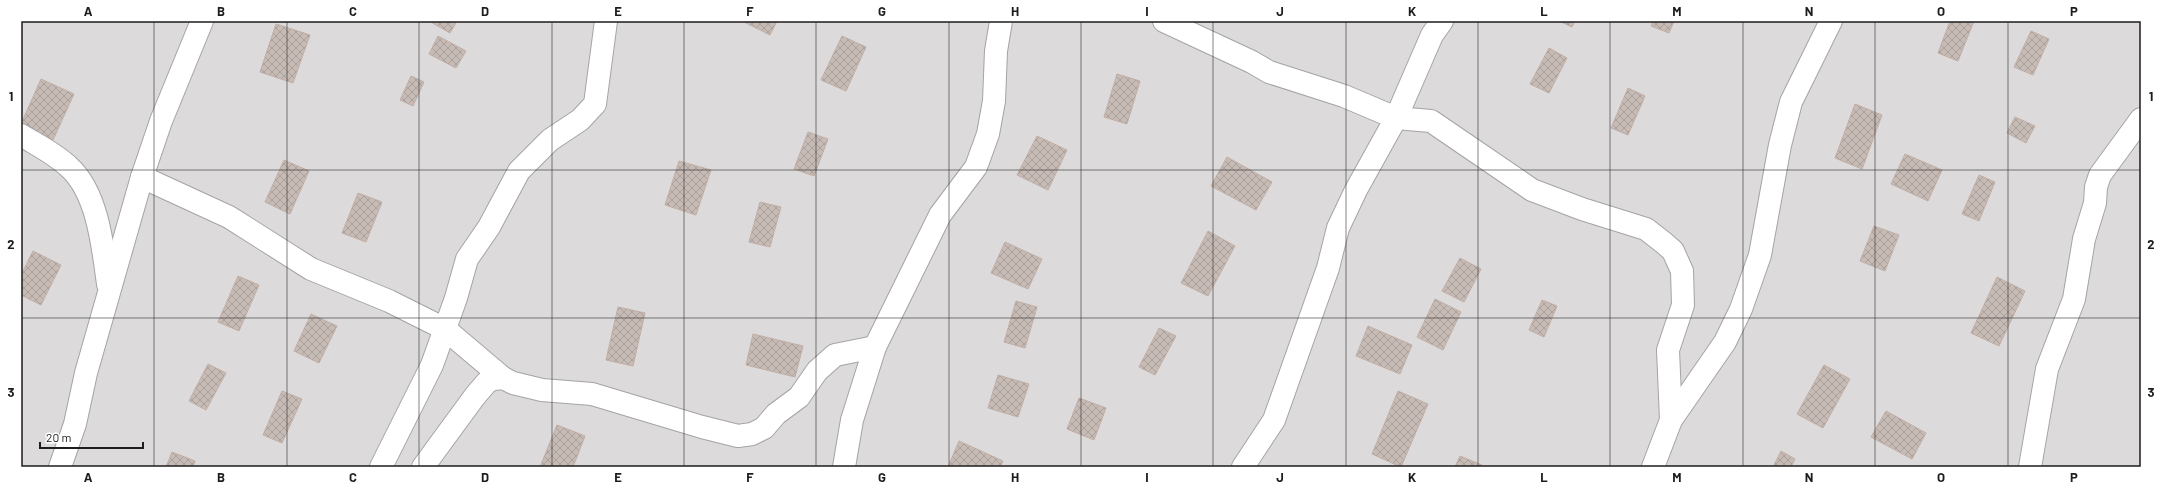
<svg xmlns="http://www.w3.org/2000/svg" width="2162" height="488" viewBox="0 0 2162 488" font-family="Barlow,sans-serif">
	<defs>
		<pattern id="building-cross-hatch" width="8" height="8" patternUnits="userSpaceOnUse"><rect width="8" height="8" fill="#c7bbb6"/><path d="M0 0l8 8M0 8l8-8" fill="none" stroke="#aaa09c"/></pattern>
	</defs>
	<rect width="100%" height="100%" fill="#efeae3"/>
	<rect fill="#dcdada" x="21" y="21" width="2120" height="446"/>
	<g fill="url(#building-cross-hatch)" stroke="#c1aea5">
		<path d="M429,21h28l-7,12z"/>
		<path d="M742,21h35l-7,14z"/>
		<path d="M1559,21h16l-3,6z"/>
		<path d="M1653,21h21l-5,12 -18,-7z"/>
		<path d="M1950,21h24l-16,40 -20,-8z"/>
		<path d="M276,24l34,11 -17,48 -33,-11z"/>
		<path d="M2031,31l18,8 -16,36 -19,-8z"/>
		<path d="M438,36l28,15 -10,17 -27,-14z"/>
		<path d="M842,36l24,11 -20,44 -25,-11z"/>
		<path d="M1549,48l18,10 -18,35 -19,-9z"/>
		<path d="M1117,74l23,7 -13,43 -23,-7z"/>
		<path d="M411,76l13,6 -11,24 -13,-6z"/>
		<path d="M41,79l33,15 -21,46 -32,-16z"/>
		<path d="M1628,88l17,8 -17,39 -17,-7z"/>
		<path d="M1855,104l27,11 -20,54 -27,-11z"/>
		<path d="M2015,117l20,9 -9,17 -19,-10z"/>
		<path d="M808,132l20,7 -14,37 -20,-7z"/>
		<path d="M1037,136l30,14 -19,40 -31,-15z"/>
		<path d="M1905,154l37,16 -14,31 -37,-17z"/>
		<path d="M1227,157l45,25 -16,28 -45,-24z"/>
		<path d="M284,160l25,11 -19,43 -25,-12z"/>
		<path d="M679,161l32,9 -15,45 -31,-10z"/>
		<path d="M1979,175l16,7 -16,39 -17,-7z"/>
		<path d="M358,193l24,9 -16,40 -24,-9z"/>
		<path d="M760,202l21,5 -11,40 -21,-5z"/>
		<path d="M1874,226l25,9 -14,36 -25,-10z"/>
		<path d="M1208,231l27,15 -27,50 -27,-13z"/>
		<path d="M1005,242l37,17 -14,30 -37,-16z"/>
		<path d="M33,251l28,14 -20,40 -20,-10v-20z"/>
		<path d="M1460,258l21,11 -17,33 -22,-11z"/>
		<path d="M238,276l21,9 -20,46 -21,-9z"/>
		<path d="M1997,277l28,14 -26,55 -28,-13z"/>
		<path d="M1435,299l26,13 -18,38 -26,-13z"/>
		<path d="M1542,300l15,6 -13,31 -15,-7z"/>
		<path d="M1016,301l21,6 -12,41 -21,-6z"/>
		<path d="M618,307l27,6 -12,53 -27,-6z"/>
		<path d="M311,314l26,12 -18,37 -25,-12z"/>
		<path d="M1368,326l44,19 -12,29 -44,-18z"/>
		<path d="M1159,328l17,8 -21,39 -16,-8z"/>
		<path d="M753,334l50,12 -8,31 -49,-12z"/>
		<path d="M208,364l18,9 -20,37 -17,-9z"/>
		<path d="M1824,365l26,14 -27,49 -26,-14z"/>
		<path d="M998,375l31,9 -11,33 -30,-9z"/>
		<path d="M282,391l20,8 -20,44 -19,-8z"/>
		<path d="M1398,391l30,13 -27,63 -29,-13z"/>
		<path d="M1079,398l27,10 -12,32 -27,-11z"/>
		<path d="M1886,411l40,22 -14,26 -41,-22z"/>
		<path d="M557,425l28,11 -12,31h-33z"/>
		<path d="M959,441l44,20 -3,6h-52z"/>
		<path d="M1781,451l14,8 -4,8h-18z"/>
		<path d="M172,452l23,9 -2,6h-27z"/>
		<path d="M1460,456l22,9v2h-27z"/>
	</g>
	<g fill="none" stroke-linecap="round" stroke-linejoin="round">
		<defs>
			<g id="street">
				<path d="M1164,21l88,41 17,10 75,24 52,22 35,3 101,69 50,19 64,20 18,14 9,8 9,20 1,34 -15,45 3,70"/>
				<path d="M21,135c16,10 35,19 49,33 28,26 33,80 38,116"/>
				<path d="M142,177l87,40 82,52 78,32 56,28 58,49"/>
				<path d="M60,467l15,-43 11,-51 56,-196 19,-56 41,-100"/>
				<path d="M381,467l51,-102 24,-67 11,-39 22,-32 30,-56 31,-31 30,-20 15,-16 11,-83"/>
				<path d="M423,467l52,-71 12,-14 7,-3 9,-1 10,5 29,7 50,4 110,33 36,9 14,-2 12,-6 12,-14 23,-17 18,-26 18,-16 40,-8"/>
				<path d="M844,467l8,-47 23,-73 65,-132 36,-48 12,-33 6,-33 2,-50 5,-30"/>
				<path d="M1243,467l31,-47 54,-152 10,-40 18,-38 40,-72 36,-83 10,-14"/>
				<path d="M1653,467l18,-47 54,-78 16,-33 19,-54 20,-110 11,-43 40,-81"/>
				<path d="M2030,467l17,-98 27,-70 10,-60 11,-36 1,-16 4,-12 41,-56"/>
			</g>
		</defs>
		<use href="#street" stroke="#a4a4a4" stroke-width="24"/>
		<use href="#street" stroke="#fff" stroke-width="22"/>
	</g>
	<path fill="none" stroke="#1d1d1d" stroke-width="1" stroke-opacity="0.55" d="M154,21v446M287,21v446M419,21v446M552,21v446M684,21v446M816,21v446M949,21v446M1081,21v446M1213,21v446M1346,21v446M1478,21v446M1610,21v446M1743,21v446M1875,21v446M2008,21v446M21,170h2120M21,318h2120"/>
	<rect width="2162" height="488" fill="none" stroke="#ffffff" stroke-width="44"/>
	<path d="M40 442v6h103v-6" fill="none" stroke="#1d1d1d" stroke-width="2"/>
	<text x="46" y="442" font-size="12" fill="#1d1d1d" stroke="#ffffff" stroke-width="3" paint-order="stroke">20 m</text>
	<rect x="22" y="22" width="2118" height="444" fill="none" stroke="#1d1d1d" stroke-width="1.5"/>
	<g font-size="13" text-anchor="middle" font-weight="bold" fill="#1d1d1d">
		<text x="88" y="16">A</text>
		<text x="221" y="16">B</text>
		<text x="353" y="16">C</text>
		<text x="485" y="16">D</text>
		<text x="618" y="16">E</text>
		<text x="750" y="16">F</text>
		<text x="882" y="16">G</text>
		<text x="1015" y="16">H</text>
		<text x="1147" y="16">I</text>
		<text x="1280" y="16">J</text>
		<text x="1412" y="16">K</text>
		<text x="1544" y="16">L</text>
		<text x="1677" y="16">M</text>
		<text x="1809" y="16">N</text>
		<text x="1941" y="16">O</text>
		<text x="2074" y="16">P</text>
		<text x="11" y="101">1</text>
		<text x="2151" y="101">1</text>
		<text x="11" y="249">2</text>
		<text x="2151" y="249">2</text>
		<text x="11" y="397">3</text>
		<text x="2151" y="397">3</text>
		<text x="88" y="482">A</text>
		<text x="221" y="482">B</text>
		<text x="353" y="482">C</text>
		<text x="485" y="482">D</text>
		<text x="618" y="482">E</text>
		<text x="750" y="482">F</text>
		<text x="882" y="482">G</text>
		<text x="1015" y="482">H</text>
		<text x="1147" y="482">I</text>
		<text x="1280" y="482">J</text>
		<text x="1412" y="482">K</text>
		<text x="1544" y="482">L</text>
		<text x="1677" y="482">M</text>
		<text x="1809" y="482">N</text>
		<text x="1941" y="482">O</text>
		<text x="2074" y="482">P</text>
	</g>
</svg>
